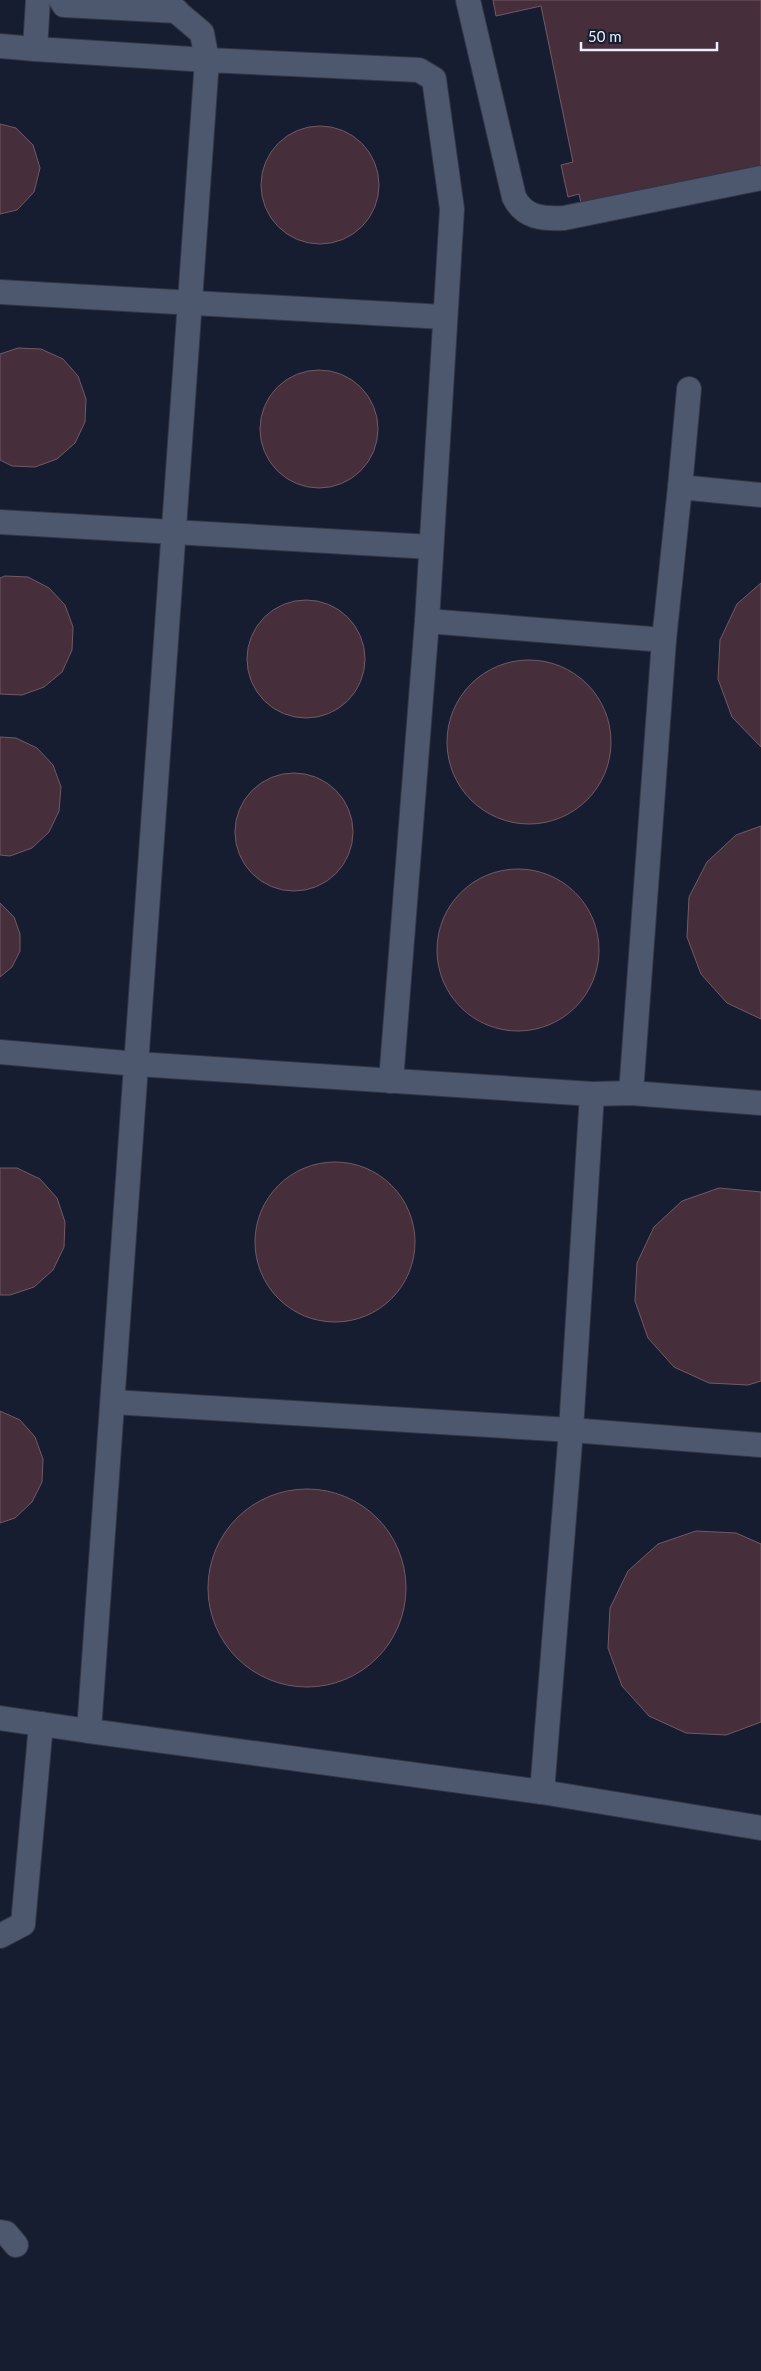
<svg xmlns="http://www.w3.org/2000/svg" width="761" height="2371" viewBox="0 0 761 2371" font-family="Lato,sans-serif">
	<rect width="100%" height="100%" fill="#161d31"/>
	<g fill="#462e3a" stroke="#735965">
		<path d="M493,0h268v170l-179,37 -3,-13 -11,3 -7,-32 12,-3 -32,-156 -45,10z"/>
		<path d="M0,124l16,4 17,17 7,23 -6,24 -17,18 -17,4z"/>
		<circle cx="320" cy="185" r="59"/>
		<path d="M18,348l23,1 22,10 15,17 8,23 -1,23 -10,21 -18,16 -22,8 -23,-1 -12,-6v-106z"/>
		<circle cx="319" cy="429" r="59"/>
		<path d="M5,576l23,1 21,11 16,17 8,22 -1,23 -10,22 -18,15 -22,8 -22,-1v-116z"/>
		<path d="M761,583v164l-29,-30 -14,-38 2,-39 17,-36z"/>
		<circle cx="306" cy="659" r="59"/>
		<circle cx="529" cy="742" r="82"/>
		<path d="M0,737l16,1 21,10 16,17 8,22 -2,24 -10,21 -17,16 -22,8 -10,-1z"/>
		<circle cx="294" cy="832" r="59"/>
		<path d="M761,826v193l-34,-16 -26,-29 -14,-37 2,-40 18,-35 29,-27z"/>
		<circle cx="518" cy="950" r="81"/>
		<path d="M0,903l14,14 6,17v17l-8,16 -12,10z"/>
		<circle cx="335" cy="1242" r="80"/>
		<path d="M0,1168h17l23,11 17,19 8,24 -1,25 -11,23 -19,17 -24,8h-10z"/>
		<path d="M719,1188l42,4v189l-13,4 -39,-2 -35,-16 -26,-29 -13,-37 2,-38 17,-36 28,-26z"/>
		<path d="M0,1411l20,9 15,17 8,22 -1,23 -10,20 -17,16 -15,5z"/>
		<circle cx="307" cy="1588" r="99"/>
		<path d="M696,1531l40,2 25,11v178l-35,13 -40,-2 -37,-17 -27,-30 -14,-38 2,-40 18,-37 30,-27z"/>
	</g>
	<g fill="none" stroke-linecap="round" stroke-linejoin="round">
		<defs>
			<g id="minor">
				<path d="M38,0l-3,49 172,11 -5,-27 -39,-33"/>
				<path d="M61,0l3,5 113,6"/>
				<path d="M468,0l46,197c10,21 29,22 50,21l197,-40"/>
				<path d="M0,46l35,3"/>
				<path d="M0,292l444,25"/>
				<path d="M680,487l9,-98"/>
				<path d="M0,522l431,25"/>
				<path d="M427,621l25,-412 -18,-130 -15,-9 -212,-10 -118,1671 453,61 29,-362 21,-336"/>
				<path d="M0,1052l137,12 455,30 39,-1 130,10"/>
				<path d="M391,1081l36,-460 237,19"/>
				<path d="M631,1093l33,-453 16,-153 81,8"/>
				<path d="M113,1402l458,28 190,15"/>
				<path d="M0,1718l89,13"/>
				<path d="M542,1792l219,36"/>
				<path d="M0,1936l23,-12 18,-200"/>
				<path d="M0,2232l6,1 10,12"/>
			</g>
		</defs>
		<use href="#minor" stroke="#313646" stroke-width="26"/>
		<use href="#minor" stroke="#4d576e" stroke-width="24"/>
	</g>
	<path d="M581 42v8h136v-8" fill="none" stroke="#eaf0fe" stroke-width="2.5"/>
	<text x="588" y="42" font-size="15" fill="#eaf0fe" stroke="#161d31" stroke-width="4" paint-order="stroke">50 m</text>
</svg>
